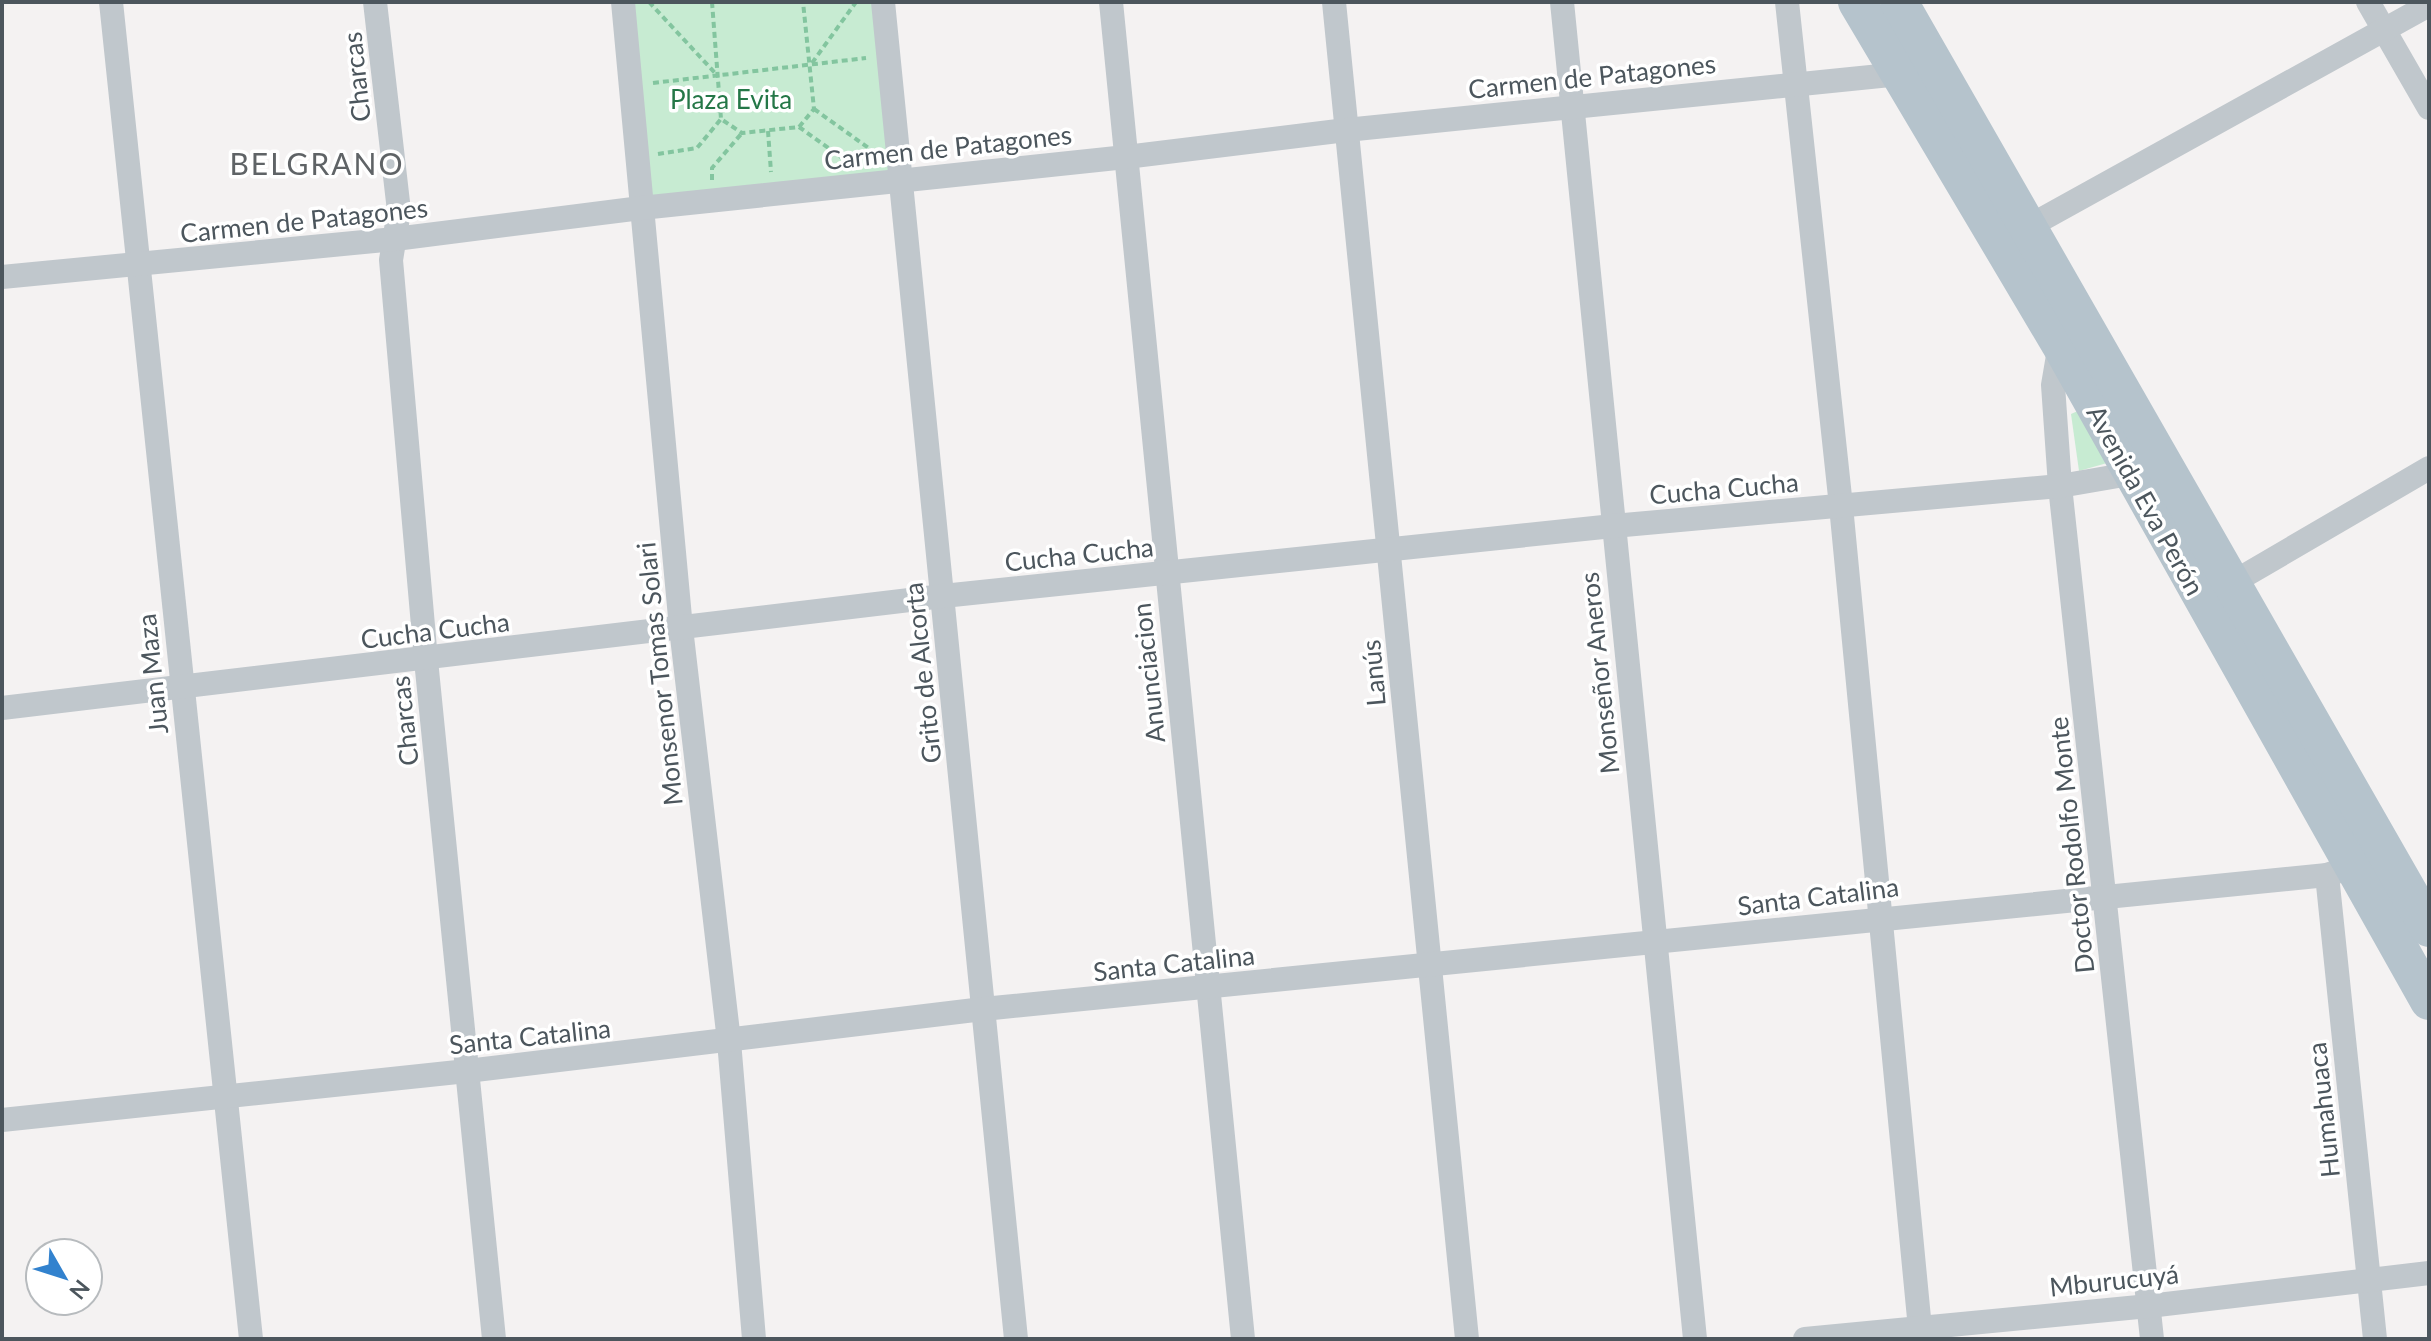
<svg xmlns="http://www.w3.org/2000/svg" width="2431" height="1341" viewBox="0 0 2431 1341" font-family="Lato,sans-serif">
	<rect width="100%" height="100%" fill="#f4f2f2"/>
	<g fill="#c7ebd2">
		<path d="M623,2h260l19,177 -261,29z"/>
		<path d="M2080,410l27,53 -28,8 -8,-57z"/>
	</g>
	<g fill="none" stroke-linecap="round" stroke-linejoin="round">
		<g stroke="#83c59f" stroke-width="4" stroke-dasharray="6 4" stroke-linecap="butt">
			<path d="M649,2l67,72"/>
			<path d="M712,2l9,117 21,14 57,-6 15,-18 -11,-107"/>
			<path d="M812,63l44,-61"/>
			<path d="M653,83l213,-25"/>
			<path d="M814,109l63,45"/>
			<path d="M799,127l53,38"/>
			<path d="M768,131l3,41"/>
			<path d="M658,154l39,-6 24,-29"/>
			<path d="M712,180v-12l30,-35"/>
		</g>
		<g stroke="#c0c7cc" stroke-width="24">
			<path d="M111,2l140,1337"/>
			<path d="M375,2l24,209 -8,49 35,400 68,679"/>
			<path d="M623,2l58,626 48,413 25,298"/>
			<path d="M883,2l133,1337"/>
			<path d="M1111,2l132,1337"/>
			<path d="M1334,2l133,1337"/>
			<path d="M1562,2l133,1337"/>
			<path d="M1787,2l54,504 80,833"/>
			<path d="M2368,2l61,106"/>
			<path d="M2017,233l412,-228"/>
			<path d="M2,277l393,-38 246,-31 485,-51 220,-27 554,-56"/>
			<path d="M2060,344l-7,41 7,101 92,853"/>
			<path d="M2232,583l197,-115"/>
			<path d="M2,708l941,-112 670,-70 447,-40 58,-10 21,-13"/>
			<path d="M2327,875l48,464"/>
			<path d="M2,1120l465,-49 516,-62 1344,-134 24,-8"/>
			<path d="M1805,1339l344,-33 280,-33"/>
		</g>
		<g stroke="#b5c3cc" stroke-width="38">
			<path d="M1857,2l203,342 369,657"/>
			<path d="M1899,2l530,926"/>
		</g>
	</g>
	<g text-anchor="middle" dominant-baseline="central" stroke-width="7" stroke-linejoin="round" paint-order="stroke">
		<g font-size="26" fill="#4c565d" stroke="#fff">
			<text transform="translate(1592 76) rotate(-6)">Carmen de Patagones</text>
			<text transform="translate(356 77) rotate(-96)">Charcas</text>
			<text transform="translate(948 147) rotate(-6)">Carmen de Patagones</text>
			<text transform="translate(304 220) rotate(-6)">Carmen de Patagones</text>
			<text transform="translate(1724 488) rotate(-5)">Cucha Cucha</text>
			<text transform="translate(2146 500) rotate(61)">Avenida Eva Perón</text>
			<text transform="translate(1079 554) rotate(-6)">Cucha Cucha</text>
			<text transform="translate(435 630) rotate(-7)">Cucha Cucha</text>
			<text transform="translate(922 673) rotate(-96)">Grito de Alcorta</text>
			<text transform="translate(1148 673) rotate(-96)">Anunciacion</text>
			<text transform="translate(1373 673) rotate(-95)">Lanús</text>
			<text transform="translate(1599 673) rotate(-96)">Monseñor Aneros</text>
			<text transform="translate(152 674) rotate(-96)">Juan Maza</text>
			<text transform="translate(659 674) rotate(-96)">Monsenor Tomas Solari</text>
			<text transform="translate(404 721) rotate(-96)">Charcas</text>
			<text transform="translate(2071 845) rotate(-96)">Doctor Rodolfo Monte</text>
			<text transform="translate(1818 896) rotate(-7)">Santa Catalina</text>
			<text transform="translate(1174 963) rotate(-6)">Santa Catalina</text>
			<text transform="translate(530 1036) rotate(-6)">Santa Catalina</text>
			<text transform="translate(2323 1110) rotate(-96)">Humahuaca</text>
			<text transform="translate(2114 1280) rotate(-6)">Mburucuyá</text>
		</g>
		<g font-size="26" fill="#247747" stroke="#fff">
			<text x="731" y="99">Plaza Evita</text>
		</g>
		<g font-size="30" letter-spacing="2" fill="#5f6366" stroke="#fff">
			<text x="317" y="163">BELGRANO</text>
		</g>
	</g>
	<rect width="2431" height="1341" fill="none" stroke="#4c565d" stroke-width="8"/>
	<g transform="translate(64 1277) rotate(129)"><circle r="38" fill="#ffffff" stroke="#b7bbbe" stroke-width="2"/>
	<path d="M0-6L14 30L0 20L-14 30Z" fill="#3282ce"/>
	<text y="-12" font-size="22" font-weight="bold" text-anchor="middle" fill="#4c565d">N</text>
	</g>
</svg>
